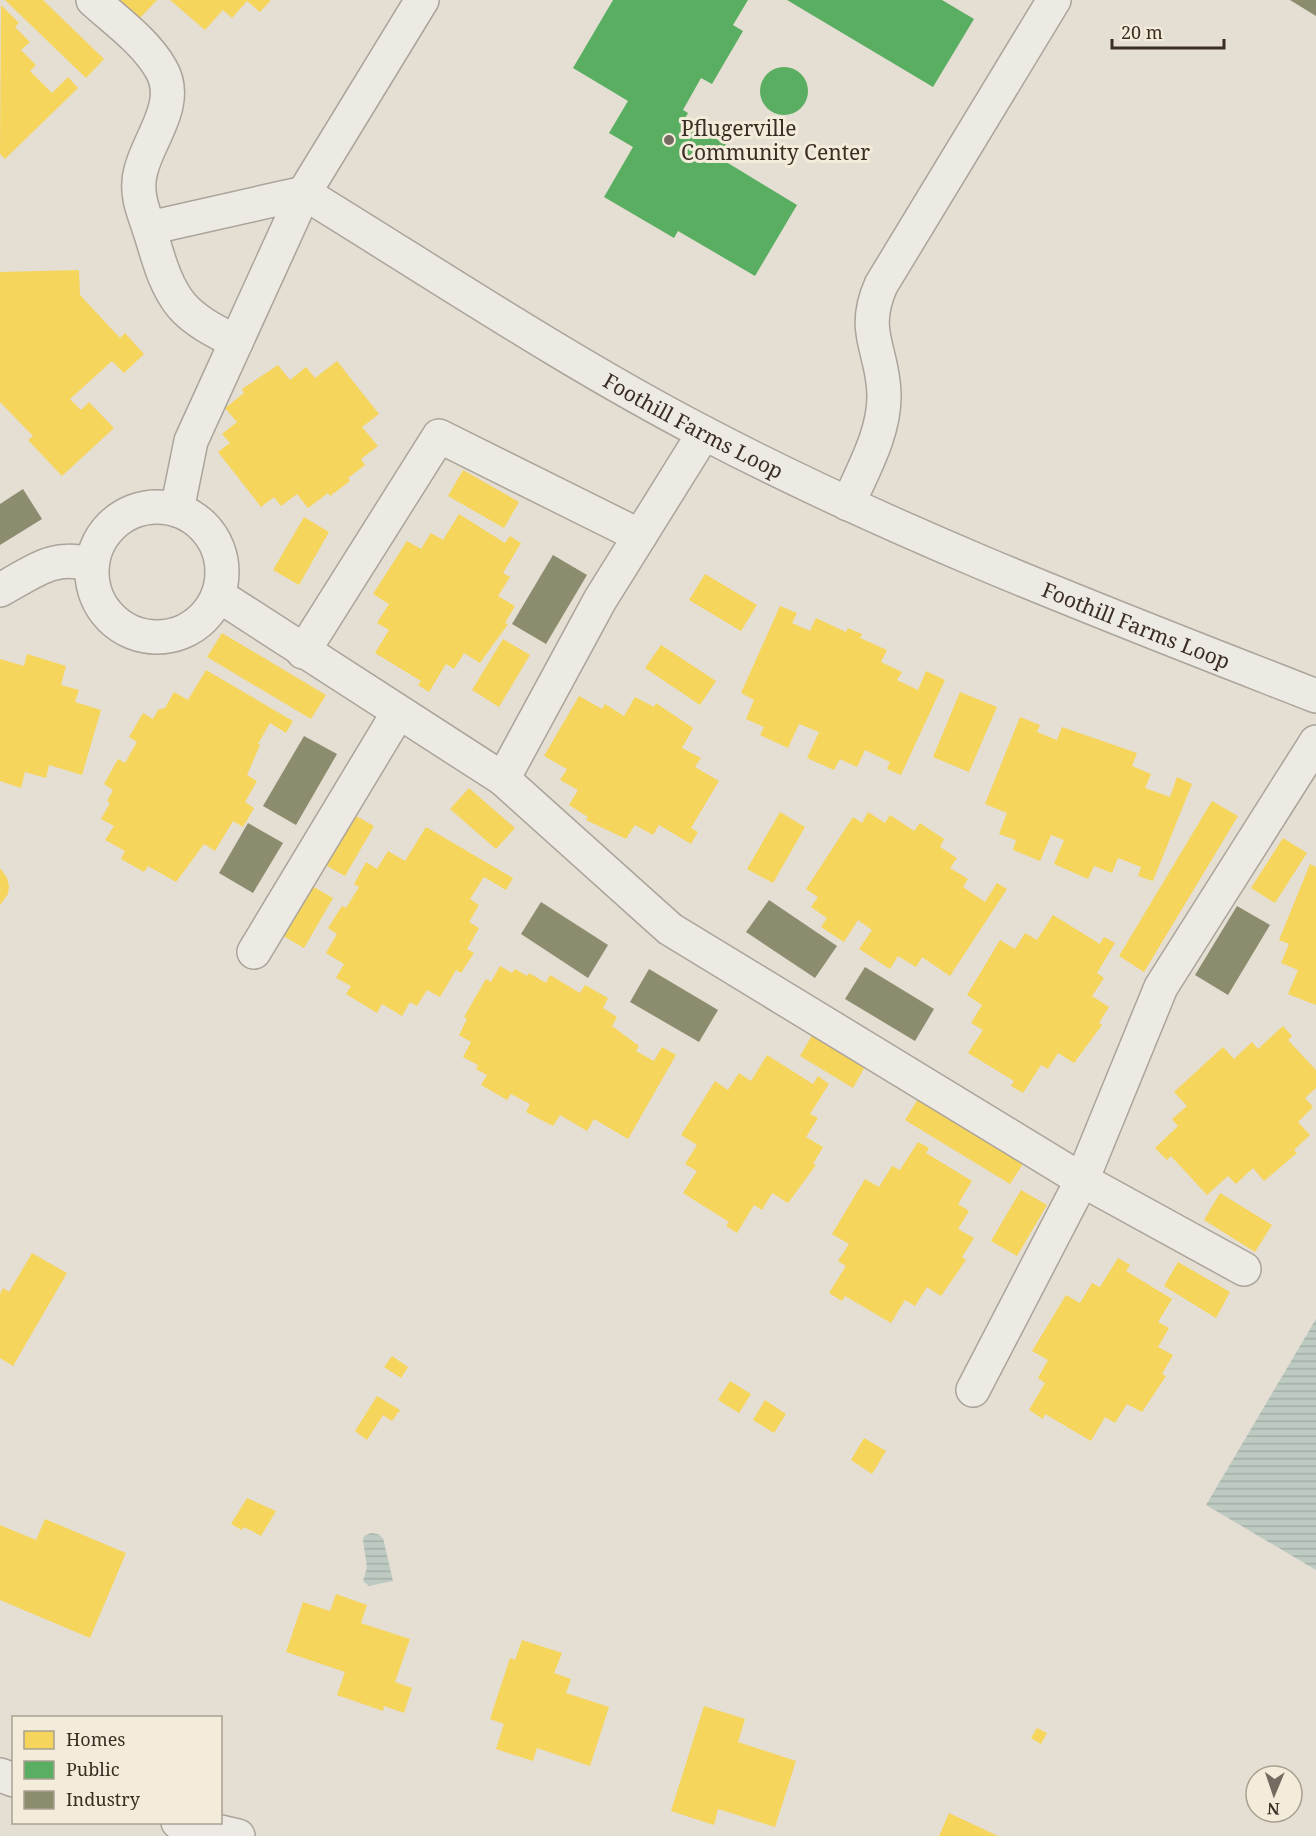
<svg xmlns="http://www.w3.org/2000/svg" width="1316" height="1836" viewBox="0 0 1316 1836" font-family="'Noto Serif',serif">
	<defs>
		<pattern id="water-rules" width="6" height="5" patternUnits="userSpaceOnUse" patternTransform="scale(1.5)"><rect width="6" height="5" fill="#bdcac2"/><path d="M0 2.5h6" fill="none" stroke="#a3aea6"/></pattern>
	</defs>
	<rect width="100%" height="100%" fill="#e4ded3"/>
	<g fill="url(#water-rules)">
		<path d="M1316,1319v251l-110,-65z"/>
		<path d="M371,1533l7,1 5,4 10,43 -24,5 -6,-5 4,-14 -4,-27 1,-4z"/>
	</g>
	<g fill="#f6d55c">
		<path d="M5,0h38l61,59 -18,19z"/>
		<path d="M115,0h42l-20,21z"/>
		<path d="M170,0h101l-11,12 -13,-11 -15,17 -9,-8 -18,20z"/>
		<path d="M1,5l18,18 -4,4 15,15 -9,8 15,15 -6,6 22,22 16,-16 10,11 -73,71 -5,-5z"/>
		<path d="M79,270l1,25 40,43 5,-5 19,21 -20,19 -12,-12 -42,38 11,11 8,-8 25,26 -52,48 -34,-36 5,-4 -33,-34v-130z"/>
		<path d="M337,361l42,53 -17,13 16,19 -17,13 4,6 -17,13 2,3 -20,15 -2,-3 -20,15 -11,-14 -16,12 -7,-9 -13,10 -43,-55 12,-9 -8,-9 15,-12 -12,-14 19,-15 -2,-4 36,-24 12,15 16,-13 9,11z"/>
		<path d="M463,470l56,32 -15,26 -56,-32z"/>
		<path d="M459,514l46,29 5,-7 11,7 -18,30 7,4 -12,19 17,10 -10,17 3,1 -28,39 -16,-10 -10,16 -8,-5 -17,28 -11,-7 3,-4 -46,-28 14,-23 -12,-7 12,-19 -16,-10 34,-53 14,8 10,-16 12,7z"/>
		<path d="M304,517l25,15 -30,53 -26,-15z"/>
		<path d="M705,574l52,31 -16,26 -52,-31z"/>
		<path d="M780,606l17,7 -5,10 18,8 6,-13 30,14 2,-4 14,6 -2,4 27,12 -6,12 21,10 -5,8 21,10 8,-19 19,9 -44,95 -14,-6 3,-7 -25,-12 -8,17 -17,-8 -6,11 -27,-12 12,-26 -20,-8 -11,24 -28,-13 4,-8 -18,-8 8,-19 -13,-7z"/>
		<path d="M222,633l104,62 -15,24 -104,-62z"/>
		<path d="M503,639l27,16 -31,52 -27,-17z"/>
		<path d="M661,645l55,36 -16,24 -55,-37z"/>
		<path d="M27,654l39,12 -5,19 18,5 -4,12 26,8 -19,65 -33,-10 -3,13 -21,-6 -4,16 -21,-7v-122l24,7z"/>
		<path d="M206,670l87,51 -7,12 -16,-10 -12,21 2,1 -13,30 10,6 -12,21 9,6 -11,19 -10,-6 -18,30 -11,-7 -28,38 -28,-16 -4,6 -23,-13 4,-8 -20,-11 9,-14 -13,-7 9,-16 -3,-2 6,-11 -9,-6 14,-25 7,4 12,-21 -8,-5 14,-24 10,6 5,-9 7,-2 9,-16 14,8z"/>
		<path d="M960,692l37,15 -28,65 -36,-15z"/>
		<path d="M579,696l23,13 3,-5 19,12 11,-19 19,10 2,-4 37,25 -11,20 19,10 -6,9 24,14 -28,47 7,4 -7,12 -32,-19 -6,10 -18,-10 -9,14 -40,-19 2,-3 -19,-12 9,-15 -18,-10 7,-11 -23,-13z"/>
		<path d="M1020,717l20,8 -3,7 20,8 5,-13 75,26 -5,13 19,8 -6,14 25,9 7,-20 15,7 -39,97 -15,-5 3,-9 -23,-9 -6,15 -18,-7 -6,13 -34,-15 10,-24 -13,-5 -11,26 -27,-11 3,-10 -17,-6 8,-21 -22,-9z"/>
		<path d="M469,788l46,40 -19,21 -46,-40z"/>
		<path d="M1212,801l26,15 -94,156 -25,-16z"/>
		<path d="M349,812l25,14 -29,50 -25,-14z"/>
		<path d="M780,812l25,15 -32,56 -26,-14z"/>
		<path d="M868,812l17,11 5,-8 24,16 6,-8 24,16 -4,8 17,11 -7,10 18,11 -5,8 22,15 12,-19 10,6 -57,87 -28,-19 -6,10 -18,-11 -8,13 -31,-20 13,-19 -14,-10 -14,22 -23,-15 6,-9 -16,-11 7,-10 -12,-8 47,-72 9,6z"/>
		<path d="M426,827l87,51 -7,12 -22,-13 -14,22 9,6 -10,17 10,6 -12,21 7,4 -13,20 -5,-3 -16,27 -13,-7 -10,16 -7,-4 -8,14 -20,-12 -5,9 -31,-19 5,-8 -15,-8 8,-14 -18,-11 11,-19 -9,-6 14,-22 4,2 13,-21 -5,-3 12,-22 11,7 11,-18 17,10z"/>
		<path d="M1283,838l24,15 -32,50 -24,-15z"/>
		<path d="M1310,864l6,3v138l-28,-11 10,-24 -17,-7 8,-19 -10,-4z"/>
		<path d="M0,868l7,10 2,8 -1,8 -8,11z"/>
		<path d="M307,883l26,15 -29,50 -26,-15z"/>
		<path d="M1053,915l47,29 4,-7 11,6 -18,30 7,5 -12,18 17,11 -10,16 3,2 -28,38 -16,-10 -10,16 -7,-4 -18,28 -12,-7 3,-5 -46,-28 15,-23 -12,-7 11,-18 -15,-10 33,-55 15,9 10,-16 12,7z"/>
		<path d="M500,966l12,7 3,-4 12,7 2,-3 17,10 4,-8 30,18 5,-8 23,13 -5,10 14,9 -5,9 27,20 -3,5 18,10 8,-14 14,8 -48,84 -34,-20 -7,12 -27,-16 -7,11 -27,-14 4,-8 -19,-10 -4,6 -26,-15 6,-10 -11,-6 2,-4 -15,-8 8,-15 -12,-7 8,-16 -3,-2 22,-38 5,3z"/>
		<path d="M1283,1026l9,10 -4,4 28,30v18l-11,10 8,9 -15,15 12,13 -16,15 3,3 -33,28 -11,-13 -17,16 -8,-8 -21,19 -36,-39 -4,4 -12,-12 23,-22 -6,-7 15,-13 -13,-14 49,-45 11,12 18,-17 6,7z"/>
		<path d="M814,1032l53,31 -14,25 -53,-32z"/>
		<path d="M767,1055l46,29 5,-8 11,8 -19,30 8,4 -12,19 17,10 -10,17 3,1 -28,38 -16,-10 -10,17 -8,-5 -17,28 -11,-7 3,-4 -46,-29 14,-22 -12,-7 12,-19 -16,-10 34,-54 13,9 11,-17 12,8z"/>
		<path d="M921,1094l105,65 -16,25 -105,-64z"/>
		<path d="M918,1142l11,6 -3,5 46,28 -14,23 11,7 -11,18 16,9 -12,19 4,3 -25,36 -14,-9 -12,19 -10,-6 -14,23 -46,-27 -3,5 -13,-8 17,-27 -8,-5 11,-17 -17,-10 33,-55 14,8 13,-21 8,4z"/>
		<path d="M1021,1190l26,15 -30,51 -26,-15z"/>
		<path d="M1220,1193l52,32 -17,27 -51,-32z"/>
		<path d="M32,1253l35,20 -54,93 -13,-8v-64l3,-6 6,4z"/>
		<path d="M1118,1258l12,7 -4,6 46,28 -14,23 11,6 -11,19 15,8 -11,19 4,2 -24,36 -15,-8 -12,19 -10,-6 -14,24 -46,-27 -2,5 -14,-9 16,-27 -7,-5 10,-18 -16,-9 34,-56 14,8 12,-20 8,4z"/>
		<path d="M1178,1262l52,30 -14,26 -52,-32z"/>
		<path d="M392,1356l16,11 -7,11 -17,-11z"/>
		<path d="M730,1381l21,13 -12,19 -21,-13z"/>
		<path d="M377,1396l23,14 -8,11 -9,-6 -16,25 -12,-9z"/>
		<path d="M765,1400l21,14 -12,19 -21,-13z"/>
		<path d="M864,1438l22,13 -14,23 -21,-14z"/>
		<path d="M247,1498l29,13 -15,25 -17,-9 -2,3 -11,-6z"/>
		<path d="M45,1519l81,34 -36,85 -90,-38v-75l36,15z"/>
		<path d="M336,1594l31,11 -6,18 49,16 -15,43 17,6 -8,25 -20,-7 -1,5 -46,-16 8,-23 -59,-20 17,-50 27,9z"/>
		<path d="M522,1640l40,13 -8,20 17,6 -5,14 43,14 -19,59 -53,-18 -4,13 -37,-12 8,-25 -14,-5 20,-61 5,2z"/>
		<path d="M704,1706l41,13 -7,23 58,19 -21,66 -57,-18 -4,16 -43,-14z"/>
		<path d="M1037,1728l10,5 -6,11 -10,-6z"/>
		<path d="M949,1813l49,23h-59z"/>
	</g>
	<g fill="#5aae61">
		<path d="M613,0h135l-15,25 10,6 -31,53 -11,-6 -18,32 5,3 -4,7 46,27 -7,13 74,45 -42,71 -77,-45 -4,7 -70,-41 29,-50 -24,-14 19,-32 -55,-33z"/>
		<path d="M787,0h155l32,19 -41,68z"/>
		<circle cx="784" cy="91" r="24"/>
	</g>
	<g fill="#8c8c6e">
		<path d="M1290,0h26v16z"/>
		<path d="M23,489l19,30 -42,26v-41z"/>
		<path d="M553,555l34,20 -41,69 -34,-20z"/>
		<path d="M304,736l33,18 -41,71 -33,-19z"/>
		<path d="M248,823l35,20 -30,50 -34,-20z"/>
		<path d="M769,900l68,46 -22,32 -69,-46z"/>
		<path d="M541,902l67,43 -20,33 -67,-44z"/>
		<path d="M1237,906l33,19 -42,70 -33,-20z"/>
		<path d="M865,967l69,42 -19,32 -70,-42z"/>
		<path d="M649,969l69,41 -19,32 -69,-40z"/>
	</g>
	<g fill="none" stroke-linecap="round" stroke-linejoin="round">
		<defs>
			<g id="minor">
				<path d="M93,0c23,21 53,42 68,69 20,34 -12,69 -20,101 -6,20 1,39 8,58l155,-35"/>
				<path id="s1" d="M422,0l-118,193c132,81 262,168 400,240 197,103 405,182 612,263"/>
				<path d="M149,228c8,25 15,57 33,78 14,16 35,26 54,36"/>
				<path d="M704,433l-104,167 -97,179 167,150 412,251 162,89"/>
				<path d="M848,504c15,-34 37,-72 36,-110 -1,-45 -24,-61 -3,-109l173,-285"/>
				<circle cx="157" cy="572" r="65"/>
				<path d="M177,510l14,-69 113,-248"/>
				<path d="M0,590c34,-18 53,-37 92,-25"/>
				<path d="M218,595l285,184"/>
				<path d="M303,652l136,-216 201,100"/>
				<path d="M254,952l144,-239"/>
				<path d="M973,1390l109,-210 79,-193 155,-245"/>
				<path d="M0,1775l14,5"/>
				<path d="M178,1822l60,14"/>
			</g>
		</defs>
		<use href="#minor" stroke="#aaa49b" stroke-width="36"/>
		<use href="#minor" stroke="#edeae4" stroke-width="33"/>
	</g>
	<circle fill="#766b61" stroke="#f3ecdb" stroke-width="2" cx="669" cy="140" r="6"/>
	<g text-anchor="middle" dominant-baseline="central" stroke-width="6" stroke-linejoin="round" paint-order="stroke">
		<g font-size="21" fill="#3a2d23" stroke="#f3ecdb" text-anchor="start">
			<text x="681" y="128">Pflugerville<tspan x="681" dy="24">Community Center</tspan></text>
		</g>
		<g font-size="21" fill="#3a2d23" stroke="#f3ecdb">
			<text stroke="none"><textPath href="#s1" startOffset="680">Foothill Farms Loop</textPath></text>
			<text stroke="none"><textPath href="#s1" startOffset="1166">Foothill Farms Loop</textPath></text>
		</g>
	</g>
	<rect x="12" y="1716" width="210" height="108" fill="#f3ecdb" stroke="#a9a091" stroke-width="1.5"/>
	<rect x="24" y="1731" width="30" height="18" fill="#f6d55c" stroke="#a9a091" stroke-width="1.5"/>
	<text x="66" y="1746" font-size="18" fill="#3a2d23">Homes</text>
	<rect x="24" y="1761" width="30" height="18" fill="#5aae61" stroke="#a9a091" stroke-width="1.5"/>
	<text x="66" y="1776" font-size="18" fill="#3a2d23">Public</text>
	<rect x="24" y="1791" width="30" height="18" fill="#8c8c6e" stroke="#a9a091" stroke-width="1.5"/>
	<text x="66" y="1806" font-size="18" fill="#3a2d23">Industry</text>
	<g transform="translate(1274 1794) rotate(182)"><circle r="28" fill="#f3ecdb" stroke="#a9a091" stroke-width="1.5"/>
	<path d="M0-4.5L10 22L0 15L-10 22Z" fill="#766b61"/>
	<text y="-9" font-size="16" font-weight="bold" text-anchor="middle" fill="#3a2d23">N</text>
	</g>
	<path d="M1112 39v9h112v-9" fill="none" stroke="#3a2d23" stroke-width="3"/>
	<text x="1121" y="39" font-size="18" fill="#3a2d23" stroke="#f3ecdb" stroke-width="4.5" paint-order="stroke">20 m</text>
</svg>
